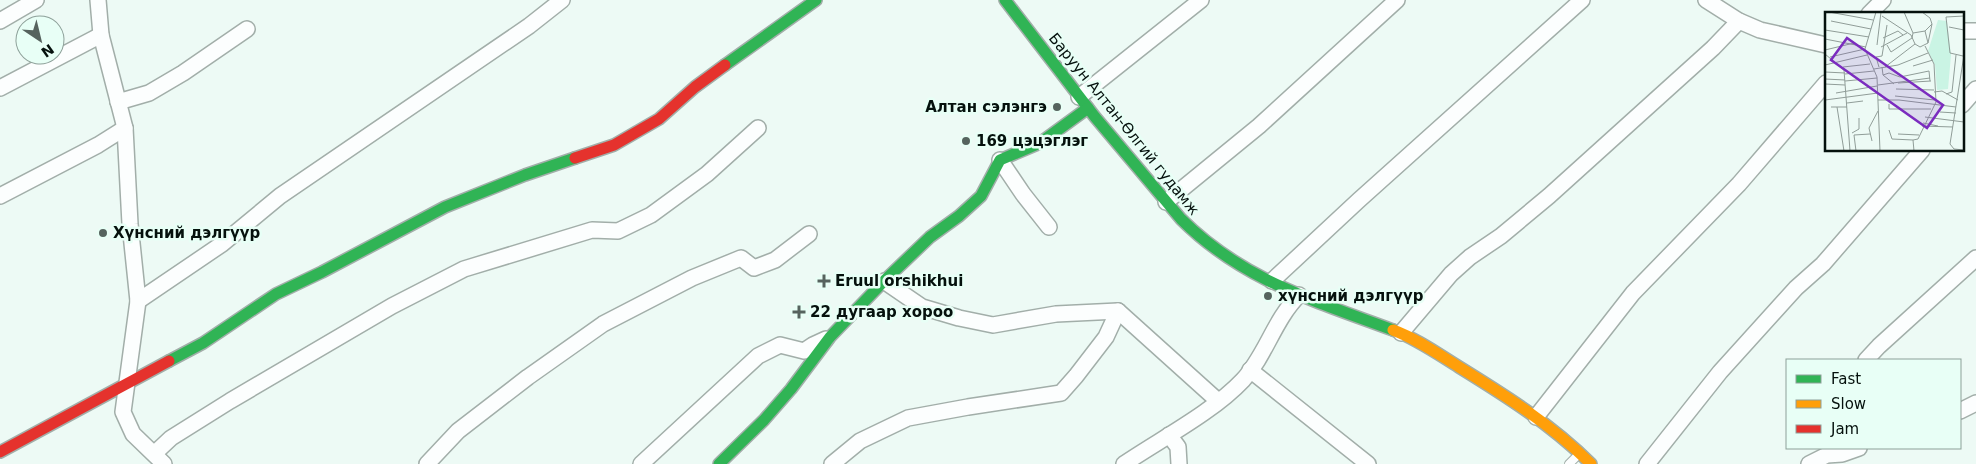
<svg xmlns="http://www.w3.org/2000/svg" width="1976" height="464" viewBox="0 0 1976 464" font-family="'DejaVu Sans',sans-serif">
	<rect width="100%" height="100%" fill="#edfaf5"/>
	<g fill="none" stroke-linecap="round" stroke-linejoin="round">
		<defs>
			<path id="lane" d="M1569,464l10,-10"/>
			<g id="street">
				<path d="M98,0l3,35 24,93 5,96 8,77 -15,111 10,22 31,30"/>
				<path d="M1706,0l33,21 21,9 66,15"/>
				<path d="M1869,14l14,-14"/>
				<path d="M0,21l36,-21"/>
				<path d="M1962,31h14"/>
				<path d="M0,88l101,-53"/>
				<path d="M1079,97l122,-97"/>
				<path d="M118,102l31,-9 34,-20 64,-44"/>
				<path d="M1962,105l14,-16"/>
				<path d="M1000,160l23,34 26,33"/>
				<path d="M0,196l98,-51 27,-17"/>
				<path d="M1166,202l93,-76 138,-126"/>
				<path d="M884,281l38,26 37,11 34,7 63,-11 62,-3 100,90"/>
				<path d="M1272,281l87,-81 223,-200"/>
				<path d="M138,301l84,-57 58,-48 249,-170 33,-26"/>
				<path d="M1401,333l50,-59 19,-17 31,-21 48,-40 164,-148 26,-27"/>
				<path d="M1866,360l13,-14 97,-88"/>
				<path d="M1250,370l118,94"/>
				<path d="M1960,411l16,-8"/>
				<path d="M1536,417l97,-124 106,-109 87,-101"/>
				<path d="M1169,435l9,12 1,17"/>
				<path d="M155,453l16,-15 59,-37 162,-95 72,-37 128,-39 26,1 33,-16 56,-41 51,-46"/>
				<path d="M427,464l31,-33 70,-54 75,-53 89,-46 49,-20 13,10 21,-8 34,-26"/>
				<path d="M641,464l117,-108 22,-11 24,6 9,-6 13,-6"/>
				<path d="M832,464l28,-23 48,-23 60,-11 93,-14 15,-17 30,-39 12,-26"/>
				<path d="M1124,464c37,-25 89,-52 119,-84 23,-25 31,-60 56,-85"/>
				<path d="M1647,464l73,-92 76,-84 27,-24 99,-114"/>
				<path d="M1809,464l18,-9 15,-1 17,-6"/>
			</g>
			<g id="fast">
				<path d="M1005,0l90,117 86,102c61,61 134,82 212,111"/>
				<path d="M725,65l91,-65"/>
				<path d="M169,361l34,-18 73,-49 46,-22 123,-65 80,-32 50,-17"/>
				<path d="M719,464l45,-44 27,-31 39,-52 54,-56 46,-44 29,-21 22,-20 19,-36 40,-17 48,-35"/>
			</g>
			<path id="slow" d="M1393,330c24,9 45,24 66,37 47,29 93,58 132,97"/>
			<g id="jam">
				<path d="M575,158l39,-13 45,-26 36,-32 30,-22"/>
				<path d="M0,452l169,-91"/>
			</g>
		</defs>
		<use href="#lane" stroke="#a2aea9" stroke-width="10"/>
		<use href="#street" stroke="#a2aea9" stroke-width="18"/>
		<use href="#fast" stroke="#a2aea9" stroke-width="14"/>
		<use href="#slow" stroke="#a2aea9" stroke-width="14"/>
		<use href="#jam" stroke="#a2aea9" stroke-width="14"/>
		<use href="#lane" stroke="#fcfefe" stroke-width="8"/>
		<use href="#street" stroke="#fcfefe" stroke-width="15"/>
		<use href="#fast" stroke="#30b455" stroke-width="11"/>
		<use href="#slow" stroke="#ff9f0a" stroke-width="11"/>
		<use href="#jam" stroke="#e5322d" stroke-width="11"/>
	</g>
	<g fill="#56635e" stroke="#e8fff6" stroke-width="2">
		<circle cx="1057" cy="107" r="5"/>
		<circle cx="966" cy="141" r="5"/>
		<circle cx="103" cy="233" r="5"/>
		<path d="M821.5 273.5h5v5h5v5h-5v5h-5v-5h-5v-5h5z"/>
		<circle cx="1268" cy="296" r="5"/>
		<path d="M796.5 304.5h5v5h5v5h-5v5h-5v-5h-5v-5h5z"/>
	</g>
	<g text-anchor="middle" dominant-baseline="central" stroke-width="5" stroke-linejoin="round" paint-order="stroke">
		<g font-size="15" font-weight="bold" fill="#05110d" stroke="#e8fff6" text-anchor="start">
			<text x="1047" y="107" text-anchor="end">Алтан сэлэнгэ</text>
			<text x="976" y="141">169 цэцэглэг</text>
			<text x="113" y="233">Хүнсний дэлгүүр</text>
			<text x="835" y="281">Eruul orshikhui</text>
			<text x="1278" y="296">хүнсний дэлгүүр</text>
			<text x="810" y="312">22 дугаар хороо</text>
		</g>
		<g font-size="15" fill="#05110d" stroke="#e8fff6">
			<text transform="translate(1124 124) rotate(51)">Баруун Алтан-Өлгий гудамж</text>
		</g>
	</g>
	<g transform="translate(1825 12)">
		<rect width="139" height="139" fill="#edfaf5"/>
		<path d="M113,8l9,1 4,34 -3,34 -11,1 -2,-25 -7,-14z" fill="#caf4e4"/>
		<path fill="none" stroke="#909d98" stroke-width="1" d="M4,0l44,8M51,0l-11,37 12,28 3,74M79,0l9,21M97,0l8,6 2,6M57,4l29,19 4,9 -30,23M6,9l40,8M124,15l15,3M0,18l44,7M100,19l7,-7 -4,19M58,26l15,-7 5,4M0,27l41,8M52,33l4,-33M62,33l4,7 21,-14 1,-5 12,-2 3,12 -8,4 -5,-3M56,35l26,-14M0,38l29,-7M0,42l19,16 6,81M139,43l-14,89 4,5 10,1M138,44l-13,-3 -4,-36 18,-1M5,45l35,-8M0,53l42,-10M88,54l20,-6M18,55l27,-3M54,55l-3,-10 6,-1 5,-31M57,55l1,8 11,9M49,57l24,-4 30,-12M0,60l20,1M20,62l29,-3M58,63l6,-2 11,4 29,-6 1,10M0,67l20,1M20,69l32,-3M73,71l33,-2M0,72l20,1M53,73l52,-7M71,77l38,1M109,80l8,-1 16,9M11,81l41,-7M121,82l6,-2 4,-37M70,84l40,4M0,88l53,-7M53,88h21l57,7M22,91l16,-2M64,92v5h42M6,95h16M12,95l7,44M115,100l16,1M100,105l39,5M98,111l15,3M97,114l31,1M64,118l3,9 21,1M27,121l7,-4v-11M73,122l21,1M47,129l-3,-13 9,-17M31,139l-2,-16 16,-1M89,139l-1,-11 5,-1 18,-37 -2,-38 -9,-18"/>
		<path fill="#7b2cbf" fill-opacity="0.15" stroke="#7b2cbf" stroke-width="2.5" d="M22,26l96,67 -16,23 -96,-68z"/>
		<rect width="139" height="139" fill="none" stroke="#05110d" stroke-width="2.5"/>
	</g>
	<rect x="1786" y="359" width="175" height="90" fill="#e8fff6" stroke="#8da099"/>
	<rect x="1796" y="375" width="25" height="8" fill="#30b455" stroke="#8da099"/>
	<text x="1831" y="384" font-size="15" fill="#05110d">Fast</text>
	<rect x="1796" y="400" width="25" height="8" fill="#ff9f0a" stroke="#8da099"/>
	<text x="1831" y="409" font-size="15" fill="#05110d">Slow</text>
	<rect x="1796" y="425" width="25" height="8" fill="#e5322d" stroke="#8da099"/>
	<text x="1831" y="434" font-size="15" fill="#05110d">Jam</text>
	<g transform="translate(40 40) rotate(145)"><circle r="24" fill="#e8fff6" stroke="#8da099"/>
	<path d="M0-4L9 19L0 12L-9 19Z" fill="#56635e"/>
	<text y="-8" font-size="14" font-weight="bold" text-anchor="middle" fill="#05110d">N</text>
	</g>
</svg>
